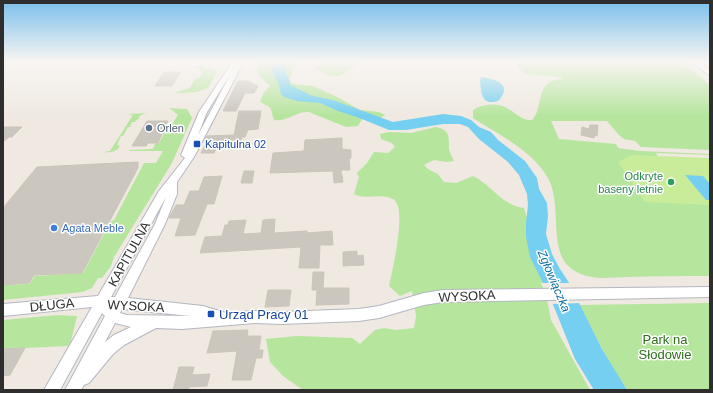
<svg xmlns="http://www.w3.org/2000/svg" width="713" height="393" viewBox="0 0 713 393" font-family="Helvetica,sans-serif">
	<rect width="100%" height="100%" fill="#efe9e1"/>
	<g fill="#b6e59e">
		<path d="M261,61h38l-8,7 2,3 -4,8 3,5 21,2 24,11 23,13 19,2 6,3 -7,4h-16l-4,7 -12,1 -37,-15c-13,-1 -22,10 -35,8 -5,-15 1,-10 -14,-18l4,-10 6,-6 -12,-12 -1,-5z"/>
		<path d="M327,61h34c-17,14 -24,22 -46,7z"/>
		<path d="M517,61h164l29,24v65l-69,-3 -6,-6 -11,-2 -5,-4 -12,-14h-56l8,18 57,5 2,4 22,3 70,3v1l-54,-2 2,4 -27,-2 79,47v74c-27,0 -55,0 -82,1 -12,0 -25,2 -36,0 -7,-1 -15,-4 -20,-8 -25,-17 -9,-64 -24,-91 -16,-28 -49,-43 -75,-60v-8c8,-6 24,-8 34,-2 9,5 14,13 25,12 13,-13 1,-41 32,-41l-4,-2 -34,-3 -9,-7z"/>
		<path d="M205,65l-2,4h9l5,3 -9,16 -12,4 -36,2 15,-1 15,-5 5,-9 4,-1 4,-6 -4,-1 1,-3h-6l4,-3z"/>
		<path d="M169,108l18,1 5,9 -20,45 -58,94 -3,9 -9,12h-4l-6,10 -9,4 -80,8v-15l26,-1 6,-8 48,-3 28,-52 3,-1 30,-57h12l7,-12h-35l2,-1 23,-1 2,-5 4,-1 5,-9 -3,-1 9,-6 8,-12z"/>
		<path d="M147,113l-4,1 -5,3 2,1 -5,3 1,1h-4l-2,4 2,1h-4l-5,9h-2l-4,9 3,1c-3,6 -11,7 -17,6l7,-1 23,-36 -5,-1z"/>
		<path d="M436,127c12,3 13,7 13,18 -1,6 3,11 5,16l-8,1 -12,-2 -10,5 4,4 10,5 6,8 12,1 17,-7c20,10 28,29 51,32l15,50 12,62 39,70h-287l-20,-14 -13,-14 -4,-23 31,-3 55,2 8,6 15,-14 9,-2 12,2 18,-2 2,-12 -4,-25 -12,5 -11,-10c3,-14 19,-80 4,-87 -13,-7 -24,2 -39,-5l5,-17 -2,-4 10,-10 7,-11 14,1 7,-6 -3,-4 -11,-4 -1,-5 10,-2 21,1z"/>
		<path d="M710,303v87h-83l-13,-19 -35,-66z"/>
		<path d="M58,315l19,1 -6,25 -17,31 14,-26 -65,3v-29z"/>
	</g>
	<path fill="#c9ec9a" d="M631,155l79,3v47l-65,-3 -27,-40z"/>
	<g fill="#75cff0">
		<path d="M276,61h12l-3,2c-2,8 5,14 5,22l23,11 20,4 60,22 50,-8 18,2 10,4 8,7 12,5 7,8 27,21 12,17 2,11 8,14 1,13 -2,18 6,20 8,15 8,12 34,68 25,41h-33l-19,-31 -25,-62 -20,-40 -4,-20v-14l2,-18 -1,-11 -8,-19 -11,-13 -29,-23 -11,-12 -8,-3h-17l-37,6h-17l-32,-13 -19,-6 -18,-8 -23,-2 -13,-4 -3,-3 -2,-9 -7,-13 1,-6z"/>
		<path d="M481,77c14,2 33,7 17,24 -10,3 -15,0 -17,-10 0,-5 -2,-9 0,-14z"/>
		<path d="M685,175l18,1 7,8v16h-4z"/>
	</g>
	<path fill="#efe9e1" d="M541,283h31l9,20 -31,1z"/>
	<g fill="#cbc7bf" stroke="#cbc5ba">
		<path d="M164,72h17l-9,14h-17z"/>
		<path d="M238,81h10l10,5 -4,7h-9l-9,18h-13z"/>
		<path d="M239,111h22l-3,18 -10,1 -3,7h-3l-1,4h-5v2h-17l-5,10h-13l5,-10h-1l-1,-3 3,-4 27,-1z"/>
		<path d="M147,121h21l-8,13h2l-4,9h-10l-2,3h-14z"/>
		<path d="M590,125h8l-1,11 -2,-1 -1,3 -13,-3 1,-8 7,2z"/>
		<path d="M3,127h19l-10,10h-3l-6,5z"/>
		<path d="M342,138v11l9,1v8l-2,1 1,11h-9l2,12 -9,1 -1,-12 -63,2 3,-20 31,-2 1,-11z"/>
		<path d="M138,162v6l-56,105 -48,2 -5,8 -26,2v-77l34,-41z"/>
		<path d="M244,171h10l-2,12h-11z"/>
		<path d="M222,176l-8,28h-7l-12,31 -20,1 6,-18h-12l7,-13h8l6,-14h9l5,-14z"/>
		<path d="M275,219l-1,14 33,-2v2l25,-2 1,14h-13l-1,23h-20l2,-21 -101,6 5,-16 17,-1 3,-11h3l1,-4 17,-1 -3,14 18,-1 2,-13z"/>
		<path d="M357,251v5l6,-1 1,10 -21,1v-14z"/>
		<path d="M313,272h11l-1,16h26v16l-33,1 1,-15h-5z"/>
		<path d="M268,290h23l-2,16 -24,1z"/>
		<path d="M248,330l-1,6h14l-2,14h4l-1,8h-6l-5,22h-19l5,-29 -30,2 6,-22z"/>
		<path d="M25,348l-15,27 -7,1v-27z"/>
		<path d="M179,367h15l-2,8 18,-1 -3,12 -18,1 -1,3h-15z"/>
	</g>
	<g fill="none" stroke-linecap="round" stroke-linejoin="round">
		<defs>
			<g id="minor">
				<path d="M238,61h6l-50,96 -17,25v12l-12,30 -37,74 75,8 23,7 29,-2 26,1 78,-3 20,-3 45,-13 19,-3 267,-3v10l-267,5 -19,3 -45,13 -20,3 -78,3 -26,-1 -73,6 -26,-1 -32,17 -11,9 -24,29 -5,2 -3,5h-16l40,-74 -3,-3 -42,77h-16l48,-83 -89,9v-12l95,-8 61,-105 26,-33 -4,-3 18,-43 32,-48h5zM231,73l-33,62 9,-23zM166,197l-11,27 -40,73h-4zM122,309l68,7 -63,-1 -7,-2zM115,323l16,4 -17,8 -9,7z"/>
				<path d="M691,61h7l12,10v5z"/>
			</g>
		</defs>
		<use href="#minor" stroke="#b4b7c1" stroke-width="2"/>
		<use href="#minor" fill="#fff" fill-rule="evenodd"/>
	</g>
	<linearGradient id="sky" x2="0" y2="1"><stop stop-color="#7abfeb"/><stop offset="0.53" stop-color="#f8f5f2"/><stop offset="1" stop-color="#f8f5f2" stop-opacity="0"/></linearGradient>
	<rect width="713" height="116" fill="url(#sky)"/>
	<circle fill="#5c6f8a" stroke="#fff" stroke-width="1.5" cx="149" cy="128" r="4"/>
	<g fill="#1a4fb4" stroke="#fff" stroke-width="1.5">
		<rect x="193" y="140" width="8" height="8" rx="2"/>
		<rect x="207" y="310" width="8" height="8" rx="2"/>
	</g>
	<circle fill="#2e9e5b" stroke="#fff" stroke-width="1.5" cx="671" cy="182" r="4"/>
	<circle fill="#3f7fe0" stroke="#fff" stroke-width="1.5" cx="54" cy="228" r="4"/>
	<g text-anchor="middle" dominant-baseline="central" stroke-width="3" stroke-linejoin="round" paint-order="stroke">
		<g font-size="11" fill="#4e5e75" stroke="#fff" text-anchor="start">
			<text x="157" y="128">Orlen</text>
		</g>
		<g font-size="11" fill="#164399" stroke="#fff" text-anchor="start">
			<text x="205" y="144">Kapitulna 02</text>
		</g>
		<g font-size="11" fill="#27864d" stroke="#fff" text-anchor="end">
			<text x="663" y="176">Odkryte<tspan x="663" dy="13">baseny letnie</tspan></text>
		</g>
		<g font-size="11" fill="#366cbe" stroke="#fff" text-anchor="start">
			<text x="62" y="228">Agata Meble</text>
		</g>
		<g font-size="12" font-style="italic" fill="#0d6fa3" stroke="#fff">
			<text transform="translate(554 281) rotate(67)">Zgłowiączka</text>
		</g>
		<g font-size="13" fill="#2e2e2e" stroke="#fff">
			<text transform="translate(129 254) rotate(-61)">KAPITULNA</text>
			<text transform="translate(467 296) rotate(-3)">WYSOKA</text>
			<text transform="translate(52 305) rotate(-6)">DŁUGA</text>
			<text transform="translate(136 306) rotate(3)">WYSOKA</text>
		</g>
		<g font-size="13" fill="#164399" stroke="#fff" text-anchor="start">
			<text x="219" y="314">Urząd Pracy 01</text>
		</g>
		<g font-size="13" fill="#2c6e1b" stroke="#fff">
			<text x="665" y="339">Park na<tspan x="665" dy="15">Słodowie</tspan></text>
		</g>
	</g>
	<rect width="713" height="393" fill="none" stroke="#2e2e2e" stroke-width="8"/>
</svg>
